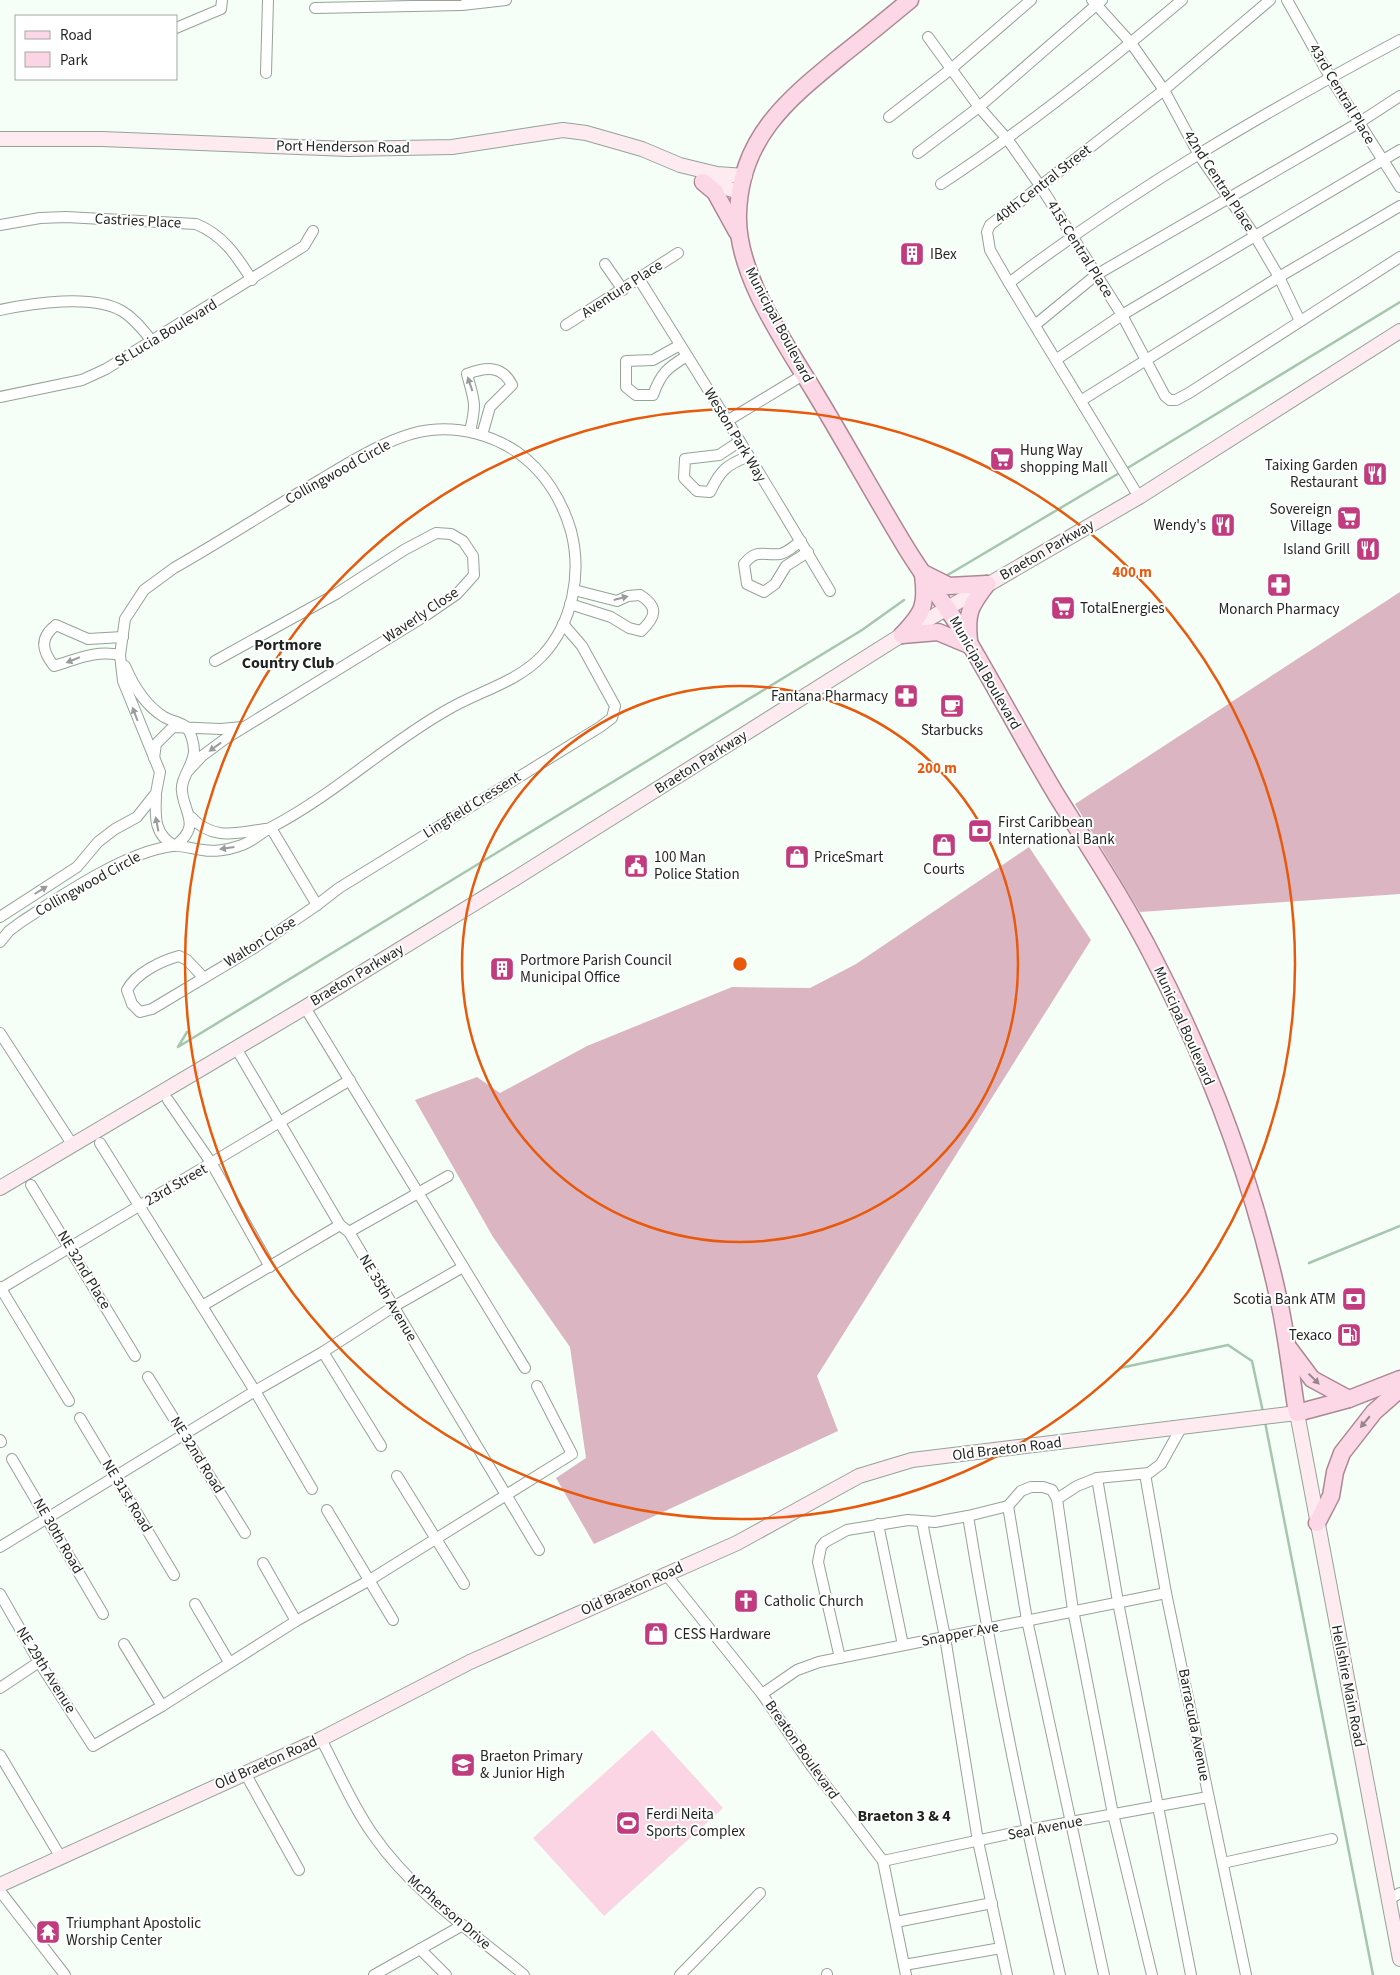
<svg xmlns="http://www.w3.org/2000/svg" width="1400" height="1975" viewBox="0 0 1400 1975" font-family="'Source Sans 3',sans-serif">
	<rect width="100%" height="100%" fill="#f5fef7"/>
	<path fill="#fbd5e3" d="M652,1730l71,78 -119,108 -71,-78z"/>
	<g fill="#dcb5c3">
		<path d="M1400,592v302l-260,18 -65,-108z"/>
		<path d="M1029,847l62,93 -274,436 21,55 -244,113 -38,-66 30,-20 -16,-111 -77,-110 -78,-137 62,-23 23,16 87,-47 145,-59 78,1 46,-24z"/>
	</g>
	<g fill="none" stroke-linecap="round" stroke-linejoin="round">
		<g stroke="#a7c6ae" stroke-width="2.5">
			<path d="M1126,469l274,-167"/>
			<path d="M946,576l175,-104"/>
			<path d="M187,1032l-9,15 684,-417 42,-30"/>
			<path d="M1309,1263l91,-37"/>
			<path d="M1120,1368l108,-23 24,16 11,51"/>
			<path d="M1265,1422l108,553"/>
		</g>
		<defs>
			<g id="street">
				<path d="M1092,0l39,43 33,47 35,65 56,81 24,41 21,44"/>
				<path d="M1287,0l43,77 70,110"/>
				<path d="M315,8l147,-3 44,-5"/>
				<path d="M176,28l45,-19 1,-9"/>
				<path d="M928,37l51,70 29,33 33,47 81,128 43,81 5,4h6l13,-7 211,-136"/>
				<path d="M266,73l2,-73"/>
				<path d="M889,117l62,-48 80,-69"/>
				<path d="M918,153l61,-46 123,-107"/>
				<path d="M941,184c85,-56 164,-119 241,-184"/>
				<path d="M0,225l40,-7 26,-1 130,7c27,11 40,31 56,56"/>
				<path d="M605,264l18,26"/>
				<path d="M639,279c65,103 129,207 191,312"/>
				<path d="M1009,283c122,-93 256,-171 391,-243"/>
				<path d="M0,310c33,-7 92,-16 122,1 12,7 21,19 30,30"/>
				<path d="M566,325l112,-72"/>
				<path d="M1035,325l61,-50 264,-153 40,-26"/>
				<path d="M680,345l-27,15 -27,1v26l10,8h17c8,-22 14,-27 34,-39"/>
				<path d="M1057,359l65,-44 278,-165"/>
				<path d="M0,397l82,-17 24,-11 198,-123 9,-15"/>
				<path d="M1082,400l197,-123 121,-71"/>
				<path d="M727,421l76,-46"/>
				<path d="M470,431c7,-29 4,-30 -3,-57 19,-7 35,-9 45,11l-22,22 -8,28"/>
				<path d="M739,442l-20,13 -34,4 -1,19 13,13 13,1c10,-21 16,-27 37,-35"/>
				<path d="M1139,497l-130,-214 -19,-33 -3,-18 3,-7 174,-135 106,-90"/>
				<path d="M801,541c-6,4 -14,12 -21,13 -17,2 -23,-6 -36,10l3,20 17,8 11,-8 11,-18 22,-14"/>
				<path d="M570,604l41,13 18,11 12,3c15,-14 18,-24 -1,-36l-12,1 -11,5 -43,-11"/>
				<path d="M120,655c-25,-5 -42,4 -66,11 -12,-15 -15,-28 2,-41l32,14 35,-2"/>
				<path d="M125,666c9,21 20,39 39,51 7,4 16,5 21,9 6,5 9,18 9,25 0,13 -14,28 -12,40 2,23 20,34 -7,55"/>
				<path d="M154,758l2,-14 17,-17 48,2 21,-2"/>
				<path d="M188,771l14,-15 23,-17 200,-123 32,-22 17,-19 -1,-19 -10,-15 -12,-7 -15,-1 -32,17 -68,44 -121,67"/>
				<path d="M156,796c-1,21 -2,39 19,50"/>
				<path d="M191,817c22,24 45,16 74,12"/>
				<path d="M271,828l46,77 22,-17 261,-161 12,-9 3,-12 -33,-60 -19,-22"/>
				<path d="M0,917l77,-50 21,-25 17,-13 22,-12 19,-24 4,-21 -37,-91 -3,-26 5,-36 19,-29 30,-22c49,-28 97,-59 146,-88 30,-18 76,-47 111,-50 30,-3 61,5 86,22 27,19 45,48 54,79 11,42 2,92 -29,125 -26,27 -63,35 -95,54 -62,35 -113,85 -177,118 -11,6 -19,15 -31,18 -11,4 -26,6 -36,4 -10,-1 -21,-5 -31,-4 -47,6 -111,50 -151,76l-12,9 -9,11"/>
				<path d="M203,977l-16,-17 -8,-4c-18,5 -43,17 -52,34l5,14 8,8 12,-3 102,-61 63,-43"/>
				<path d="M309,1014l216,354"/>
				<path d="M0,1033l72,111"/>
				<path d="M236,1048l104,177 9,7 190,318"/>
				<path d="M168,1100l44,64 58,103"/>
				<path d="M100,1143l155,248 57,98"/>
				<path d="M31,1185l104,171"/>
				<path d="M349,1232l99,-56"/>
				<path d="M0,1287l69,114"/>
				<path d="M0,1289l350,-209"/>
				<path d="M202,1306l138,-81"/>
				<path d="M323,1352l58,94"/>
				<path d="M148,1377l97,156"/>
				<path d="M80,1418l94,157"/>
				<path d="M0,1440l1,2"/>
				<path d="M12,1459l91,155"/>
				<path d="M1145,1474l21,119 80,382"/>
				<path d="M397,1476l67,108"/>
				<path d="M1097,1478l21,124 73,373"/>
				<path d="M1057,1499l16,111 40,204 39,161"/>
				<path d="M1008,1506l19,114 77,355"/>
				<path d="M327,1510l66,110"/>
				<path d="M968,1516c25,154 57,307 92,459"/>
				<path d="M922,1522l23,115 33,204 29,134"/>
				<path d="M878,1524l25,121"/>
				<path d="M0,1547l255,-156 68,-39 70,-45 70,-40"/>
				<path d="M263,1563l33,58"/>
				<path d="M665,1573l97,121 50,73 71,94 23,114"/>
				<path d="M0,1594l39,68 54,84 69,-40 134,-85 72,-40 204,-127 -35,-68"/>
				<path d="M195,1604l34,58"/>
				<path d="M124,1644l38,62"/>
				<path d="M840,1658l-22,-96 3,-15 4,-5 22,-12 61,-10 27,2 33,-6 40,-10 13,-15 10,-4h12l9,3 5,9 20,-13 20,-8 52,-5 12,-9 20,-36"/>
				<path d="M0,1688l39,-26"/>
				<path d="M762,1694l35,-24 22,-8 347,-69"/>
				<path d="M321,1739c17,32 32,68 53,97 39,56 98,96 150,139"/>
				<path d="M0,1755l60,101"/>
				<path d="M245,1773l54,97"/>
				<path d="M883,1861l144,-31 181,-33"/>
				<path d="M1223,1863l109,-24"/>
				<path d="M0,1891l65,84"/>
				<path d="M1388,1900l12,-7"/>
				<path d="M896,1922l96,-19"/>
				<path d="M420,1949l26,26"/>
				<path d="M904,1965l97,-17"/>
				<path d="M827,1974v1"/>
				<path d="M374,1975l89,-50"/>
				<path d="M680,1975l80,-82"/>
			</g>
			<g id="secondary">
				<path d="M0,139h102l246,10 104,-2 111,-17 23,3 56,16 38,16 37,9 28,2"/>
				<path d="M702,181l38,11"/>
				<path d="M0,1188l304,-180 212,-130 392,-247 231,-134 261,-166"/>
				<path d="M0,1885l321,-146 149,-77 267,-119 122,-67 53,-16 385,-47 103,546"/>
			</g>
			<g id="primary">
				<path d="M910,0c-23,19 -46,38 -69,56 -54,44 -101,82 -103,158 -2,60 46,127 76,177 31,51 60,104 91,155 18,30 40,58 59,88 32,54 61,109 93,162 33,53 68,106 96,161 56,108 100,225 126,344 8,37 12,75 18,112l52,-14 51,-20"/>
				<path d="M703,182l12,10 22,40"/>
				<path d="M925,574l24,12 38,-2"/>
				<path d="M902,635c21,-22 25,-29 21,-60"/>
				<path d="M902,635l36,-3 31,13"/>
				<path d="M969,641c-3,-28 1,-35 18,-57"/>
				<path d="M1288,1347l24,32 37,20"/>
				<path d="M1317,1523l14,-27 4,-24 7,-19 32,-41 26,-23"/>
			</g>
		</defs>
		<use href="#street" stroke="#95a398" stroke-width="12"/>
		<use href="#secondary" stroke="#95a398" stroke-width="16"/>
		<use href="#primary" stroke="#ad8795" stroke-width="19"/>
		<use href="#street" stroke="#fff" stroke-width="10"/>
		<use href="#secondary" stroke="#feebf2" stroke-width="14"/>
		<use href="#primary" stroke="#fcd7e5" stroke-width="16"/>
	</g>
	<defs><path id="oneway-solid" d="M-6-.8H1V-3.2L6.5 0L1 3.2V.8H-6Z" transform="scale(1.25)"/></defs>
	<g fill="#9a9c9b">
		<use href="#oneway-solid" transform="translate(470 384) rotate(-109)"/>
		<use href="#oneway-solid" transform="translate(621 598) rotate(-15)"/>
		<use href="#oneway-solid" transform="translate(73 660) rotate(158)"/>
		<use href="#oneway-solid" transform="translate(135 714) rotate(-111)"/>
		<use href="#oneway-solid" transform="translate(215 747) rotate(144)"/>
		<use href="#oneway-solid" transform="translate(157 824) rotate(-101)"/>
		<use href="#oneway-solid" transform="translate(227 848) rotate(172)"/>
		<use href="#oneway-solid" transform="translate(41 890) rotate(-32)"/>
	</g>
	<g fill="#99868c">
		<use href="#oneway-solid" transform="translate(1314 1379) rotate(44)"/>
		<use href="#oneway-solid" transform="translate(1365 1422) rotate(130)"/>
	</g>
	<g fill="none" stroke="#e8590c" stroke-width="2.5">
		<circle cx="740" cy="964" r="278"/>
		<circle cx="740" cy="964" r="555"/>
	</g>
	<defs>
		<symbol id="building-square" viewBox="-11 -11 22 22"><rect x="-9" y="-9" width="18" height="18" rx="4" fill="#c13c7e" stroke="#fff"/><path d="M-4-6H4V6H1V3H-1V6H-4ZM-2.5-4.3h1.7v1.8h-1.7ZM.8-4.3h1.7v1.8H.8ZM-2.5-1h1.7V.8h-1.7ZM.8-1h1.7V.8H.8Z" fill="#fff"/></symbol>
		<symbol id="supermarket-square" viewBox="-11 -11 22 22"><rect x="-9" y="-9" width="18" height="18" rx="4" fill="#c13c7e" stroke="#fff"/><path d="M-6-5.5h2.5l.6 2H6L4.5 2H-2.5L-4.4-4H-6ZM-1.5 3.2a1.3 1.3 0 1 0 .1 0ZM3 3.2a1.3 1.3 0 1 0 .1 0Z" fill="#fff"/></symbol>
		<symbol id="restaurant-square" viewBox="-11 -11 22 22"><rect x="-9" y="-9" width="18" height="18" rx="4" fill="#c13c7e" stroke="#fff"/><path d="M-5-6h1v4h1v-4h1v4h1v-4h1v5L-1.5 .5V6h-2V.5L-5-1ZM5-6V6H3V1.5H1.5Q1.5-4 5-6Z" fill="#fff"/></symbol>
		<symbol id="pharmacy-square" viewBox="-11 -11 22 22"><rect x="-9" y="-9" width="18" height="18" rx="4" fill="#c13c7e" stroke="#fff"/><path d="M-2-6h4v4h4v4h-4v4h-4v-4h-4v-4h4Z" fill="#fff"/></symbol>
		<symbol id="cafe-square" viewBox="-11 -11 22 22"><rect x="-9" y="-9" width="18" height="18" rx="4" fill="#c13c7e" stroke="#fff"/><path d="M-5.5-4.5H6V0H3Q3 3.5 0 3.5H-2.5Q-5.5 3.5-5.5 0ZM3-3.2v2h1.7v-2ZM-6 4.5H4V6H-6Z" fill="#fff"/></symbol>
		<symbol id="bank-square" viewBox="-11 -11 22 22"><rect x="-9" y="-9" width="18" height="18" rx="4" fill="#c13c7e" stroke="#fff"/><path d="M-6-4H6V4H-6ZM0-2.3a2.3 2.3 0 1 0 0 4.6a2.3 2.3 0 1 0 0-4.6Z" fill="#fff"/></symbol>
		<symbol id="shop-square" viewBox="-11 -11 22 22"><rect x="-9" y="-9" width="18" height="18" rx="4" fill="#c13c7e" stroke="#fff"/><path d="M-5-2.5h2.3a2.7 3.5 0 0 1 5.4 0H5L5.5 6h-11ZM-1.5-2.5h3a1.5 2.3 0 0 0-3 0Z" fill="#fff"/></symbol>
		<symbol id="civic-square" viewBox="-11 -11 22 22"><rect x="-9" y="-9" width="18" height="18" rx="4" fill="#c13c7e" stroke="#fff"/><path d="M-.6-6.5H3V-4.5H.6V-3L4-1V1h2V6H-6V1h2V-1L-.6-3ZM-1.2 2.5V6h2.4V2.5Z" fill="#fff"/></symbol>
		<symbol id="fuel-square" viewBox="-11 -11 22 22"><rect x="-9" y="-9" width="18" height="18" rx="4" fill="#c13c7e" stroke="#fff"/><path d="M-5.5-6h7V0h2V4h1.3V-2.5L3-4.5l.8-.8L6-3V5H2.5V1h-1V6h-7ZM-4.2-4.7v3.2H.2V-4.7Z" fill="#fff"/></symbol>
		<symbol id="church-square" viewBox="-11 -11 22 22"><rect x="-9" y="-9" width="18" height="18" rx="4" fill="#c13c7e" stroke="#fff"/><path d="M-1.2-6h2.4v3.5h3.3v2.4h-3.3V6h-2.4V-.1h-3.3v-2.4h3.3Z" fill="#fff"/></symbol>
		<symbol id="school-square" viewBox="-11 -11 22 22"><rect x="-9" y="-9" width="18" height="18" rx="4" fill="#c13c7e" stroke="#fff"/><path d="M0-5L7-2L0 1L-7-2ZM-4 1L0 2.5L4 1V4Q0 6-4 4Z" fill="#fff"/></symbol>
		<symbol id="stadium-square" viewBox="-11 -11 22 22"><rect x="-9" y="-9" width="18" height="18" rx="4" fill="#c13c7e" stroke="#fff"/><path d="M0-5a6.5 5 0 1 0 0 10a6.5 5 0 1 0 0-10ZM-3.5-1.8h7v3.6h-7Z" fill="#fff"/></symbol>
		<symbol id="temple-square" viewBox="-11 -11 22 22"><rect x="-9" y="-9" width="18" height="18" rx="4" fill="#c13c7e" stroke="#fff"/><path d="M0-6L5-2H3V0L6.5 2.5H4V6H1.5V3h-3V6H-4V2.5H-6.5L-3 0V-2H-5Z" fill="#fff"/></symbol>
	</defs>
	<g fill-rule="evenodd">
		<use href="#building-square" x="898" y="240" width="28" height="28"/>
		<use href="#supermarket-square" x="988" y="445" width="28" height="28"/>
		<use href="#restaurant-square" x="1361" y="460" width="28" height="28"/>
		<use href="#supermarket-square" x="1335" y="504" width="28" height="28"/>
		<use href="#restaurant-square" x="1209" y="511" width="28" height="28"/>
		<use href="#restaurant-square" x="1354" y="535" width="28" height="28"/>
		<use href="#pharmacy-square" x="1265" y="571" width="28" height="28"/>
		<use href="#supermarket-square" x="1049" y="594" width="28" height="28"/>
		<use href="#pharmacy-square" x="892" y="682" width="28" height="28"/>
		<use href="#cafe-square" x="938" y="692" width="28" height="28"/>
		<use href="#bank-square" x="966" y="817" width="28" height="28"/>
		<use href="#shop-square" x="930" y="831" width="28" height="28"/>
		<use href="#shop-square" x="783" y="843" width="28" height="28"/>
		<use href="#civic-square" x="622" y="852" width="28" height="28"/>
		<use href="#building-square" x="488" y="955" width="28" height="28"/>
		<use href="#bank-square" x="1340" y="1285" width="28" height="28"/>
		<use href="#fuel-square" x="1335" y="1321" width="28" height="28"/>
		<use href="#church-square" x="732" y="1587" width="28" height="28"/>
		<use href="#shop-square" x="642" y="1620" width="28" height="28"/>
		<use href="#school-square" x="449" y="1751" width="28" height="28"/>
		<use href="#stadium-square" x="614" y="1809" width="28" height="28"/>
		<use href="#temple-square" x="34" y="1918" width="28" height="28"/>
	</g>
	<g text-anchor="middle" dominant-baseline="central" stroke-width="4" stroke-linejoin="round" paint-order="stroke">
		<g font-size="15" fill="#1f2420" stroke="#fff">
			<text transform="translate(1342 94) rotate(59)">43rd Central Place</text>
			<text transform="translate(343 147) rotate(1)">Port Henderson Road</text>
			<text transform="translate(1219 181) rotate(57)">42nd Central Place</text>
			<text transform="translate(1043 184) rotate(-38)">40th Central Street</text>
			<text transform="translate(138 221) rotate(3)">Castries Place</text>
			<text transform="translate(1080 249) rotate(58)">41st Central Place</text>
			<text transform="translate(622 289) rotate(-33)">Aventura Place</text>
			<text transform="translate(779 325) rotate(62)">Municipal Boulevard</text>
			<text transform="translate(166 333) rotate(-31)">St Lucia Boulevard</text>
			<text transform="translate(735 435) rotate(59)">Weston Park Way</text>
			<text transform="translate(338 472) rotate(-29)">Collingwood Circle</text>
			<text transform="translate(1047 550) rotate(-30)">Braeton Parkway</text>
			<text transform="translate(421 615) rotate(-34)">Waverly Close</text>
			<text transform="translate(985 673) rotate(60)">Municipal Boulevard</text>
			<text transform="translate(701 762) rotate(-32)">Braeton Parkway</text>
			<text transform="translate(472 805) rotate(-32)">Lingfield Cressent</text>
			<text transform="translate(88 884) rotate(-29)">Collingwood Circle</text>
			<text transform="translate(260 942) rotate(-32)">Walton Close</text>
			<text transform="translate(357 975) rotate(-31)">Braeton Parkway</text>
			<text transform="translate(1184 1026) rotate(66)">Municipal Boulevard</text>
			<text transform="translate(176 1185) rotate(-30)">23rd Street</text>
			<text transform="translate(84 1270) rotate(59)">NE 32nd Place</text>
			<text transform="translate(388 1298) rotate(59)">NE 35th Avenue</text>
			<text transform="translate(1007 1449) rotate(-7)">Old Braeton Road</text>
			<text transform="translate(197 1455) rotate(58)">NE 32nd Road</text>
			<text transform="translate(127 1496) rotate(59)">NE 31st Road</text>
			<text transform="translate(58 1536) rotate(60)">NE 30th Road</text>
			<text transform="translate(632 1589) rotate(-24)">Old Braeton Road</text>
			<text transform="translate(960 1634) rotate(-11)">Snapper Ave</text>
			<text transform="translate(46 1670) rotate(58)">NE 29th Avenue</text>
			<text transform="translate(1348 1686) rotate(79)">Hellshire Main Road</text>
			<text transform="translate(1194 1725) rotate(79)">Barracuda Avenue</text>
			<text transform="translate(802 1750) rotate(55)">Breaton Boulevard</text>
			<text transform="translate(266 1763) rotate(-24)">Old Braeton Road</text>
			<text transform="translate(1045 1828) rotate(-11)">Seal Avenue</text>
			<text transform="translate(449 1912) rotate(41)">McPherson Drive</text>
		</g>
		<g font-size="15" fill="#1f2420" stroke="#fff" text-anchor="start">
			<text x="930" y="254">IBex</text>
			<text x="1020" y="450">Hung Way<tspan x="1020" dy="17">shopping Mall</tspan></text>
			<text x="1358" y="465" text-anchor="end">Taixing Garden<tspan x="1358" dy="17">Restaurant</tspan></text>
			<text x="1332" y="509" text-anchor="end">Sovereign<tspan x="1332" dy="17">Village</tspan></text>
			<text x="1206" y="525" text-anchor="end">Wendy's</text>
			<text x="1350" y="549" text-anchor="end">Island Grill</text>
			<text x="1080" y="608">TotalEnergies</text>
			<text x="1279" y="609" text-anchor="middle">Monarch Pharmacy</text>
			<text x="888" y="696" text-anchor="end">Fantana Pharmacy</text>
			<text x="952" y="730" text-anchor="middle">Starbucks</text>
			<text x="998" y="822">First Caribbean<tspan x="998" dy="17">International Bank</tspan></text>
			<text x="654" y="857">100 Man<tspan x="654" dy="17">Police Station</tspan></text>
			<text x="814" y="857">PriceSmart</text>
			<text x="944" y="869" text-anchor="middle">Courts</text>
			<text x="520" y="960">Portmore Parish Council<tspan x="520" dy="17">Municipal Office</tspan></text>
			<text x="1336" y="1299" text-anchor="end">Scotia Bank ATM</text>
			<text x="1332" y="1335" text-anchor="end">Texaco</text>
			<text x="764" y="1601">Catholic Church</text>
			<text x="674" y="1634">CESS Hardware</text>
			<text x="480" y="1756">Braeton Primary<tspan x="480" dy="17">&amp; Junior High</tspan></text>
			<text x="646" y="1814">Ferdi Neita<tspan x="646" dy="17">Sports Complex</tspan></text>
			<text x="66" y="1923">Triumphant Apostolic<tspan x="66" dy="17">Worship Center</tspan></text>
		</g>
		<g font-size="16" font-weight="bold" fill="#1f2420" stroke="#fff">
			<text x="288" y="645">Portmore<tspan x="288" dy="18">Country Club</tspan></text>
			<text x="904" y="1816">Braeton 3 &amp; 4</text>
		</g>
	</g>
	<circle cx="740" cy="964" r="8" fill="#e8590c" stroke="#fff" stroke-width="2.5"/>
	<g font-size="15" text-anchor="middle" font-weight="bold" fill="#e8590c" stroke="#fff" stroke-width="4" stroke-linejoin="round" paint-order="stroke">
		<text x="1132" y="577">400 m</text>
		<text x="937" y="773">200 m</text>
	</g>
	<rect x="15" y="15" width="162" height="65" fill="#ffffff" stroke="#a5a7a6"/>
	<rect x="25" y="31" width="25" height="8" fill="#fcd7e5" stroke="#a5a7a6"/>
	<text x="60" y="40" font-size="15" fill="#1f2420">Road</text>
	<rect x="25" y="52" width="25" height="15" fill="#fbd5e3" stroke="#a5a7a6"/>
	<text x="60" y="65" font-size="15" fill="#1f2420">Park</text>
</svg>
